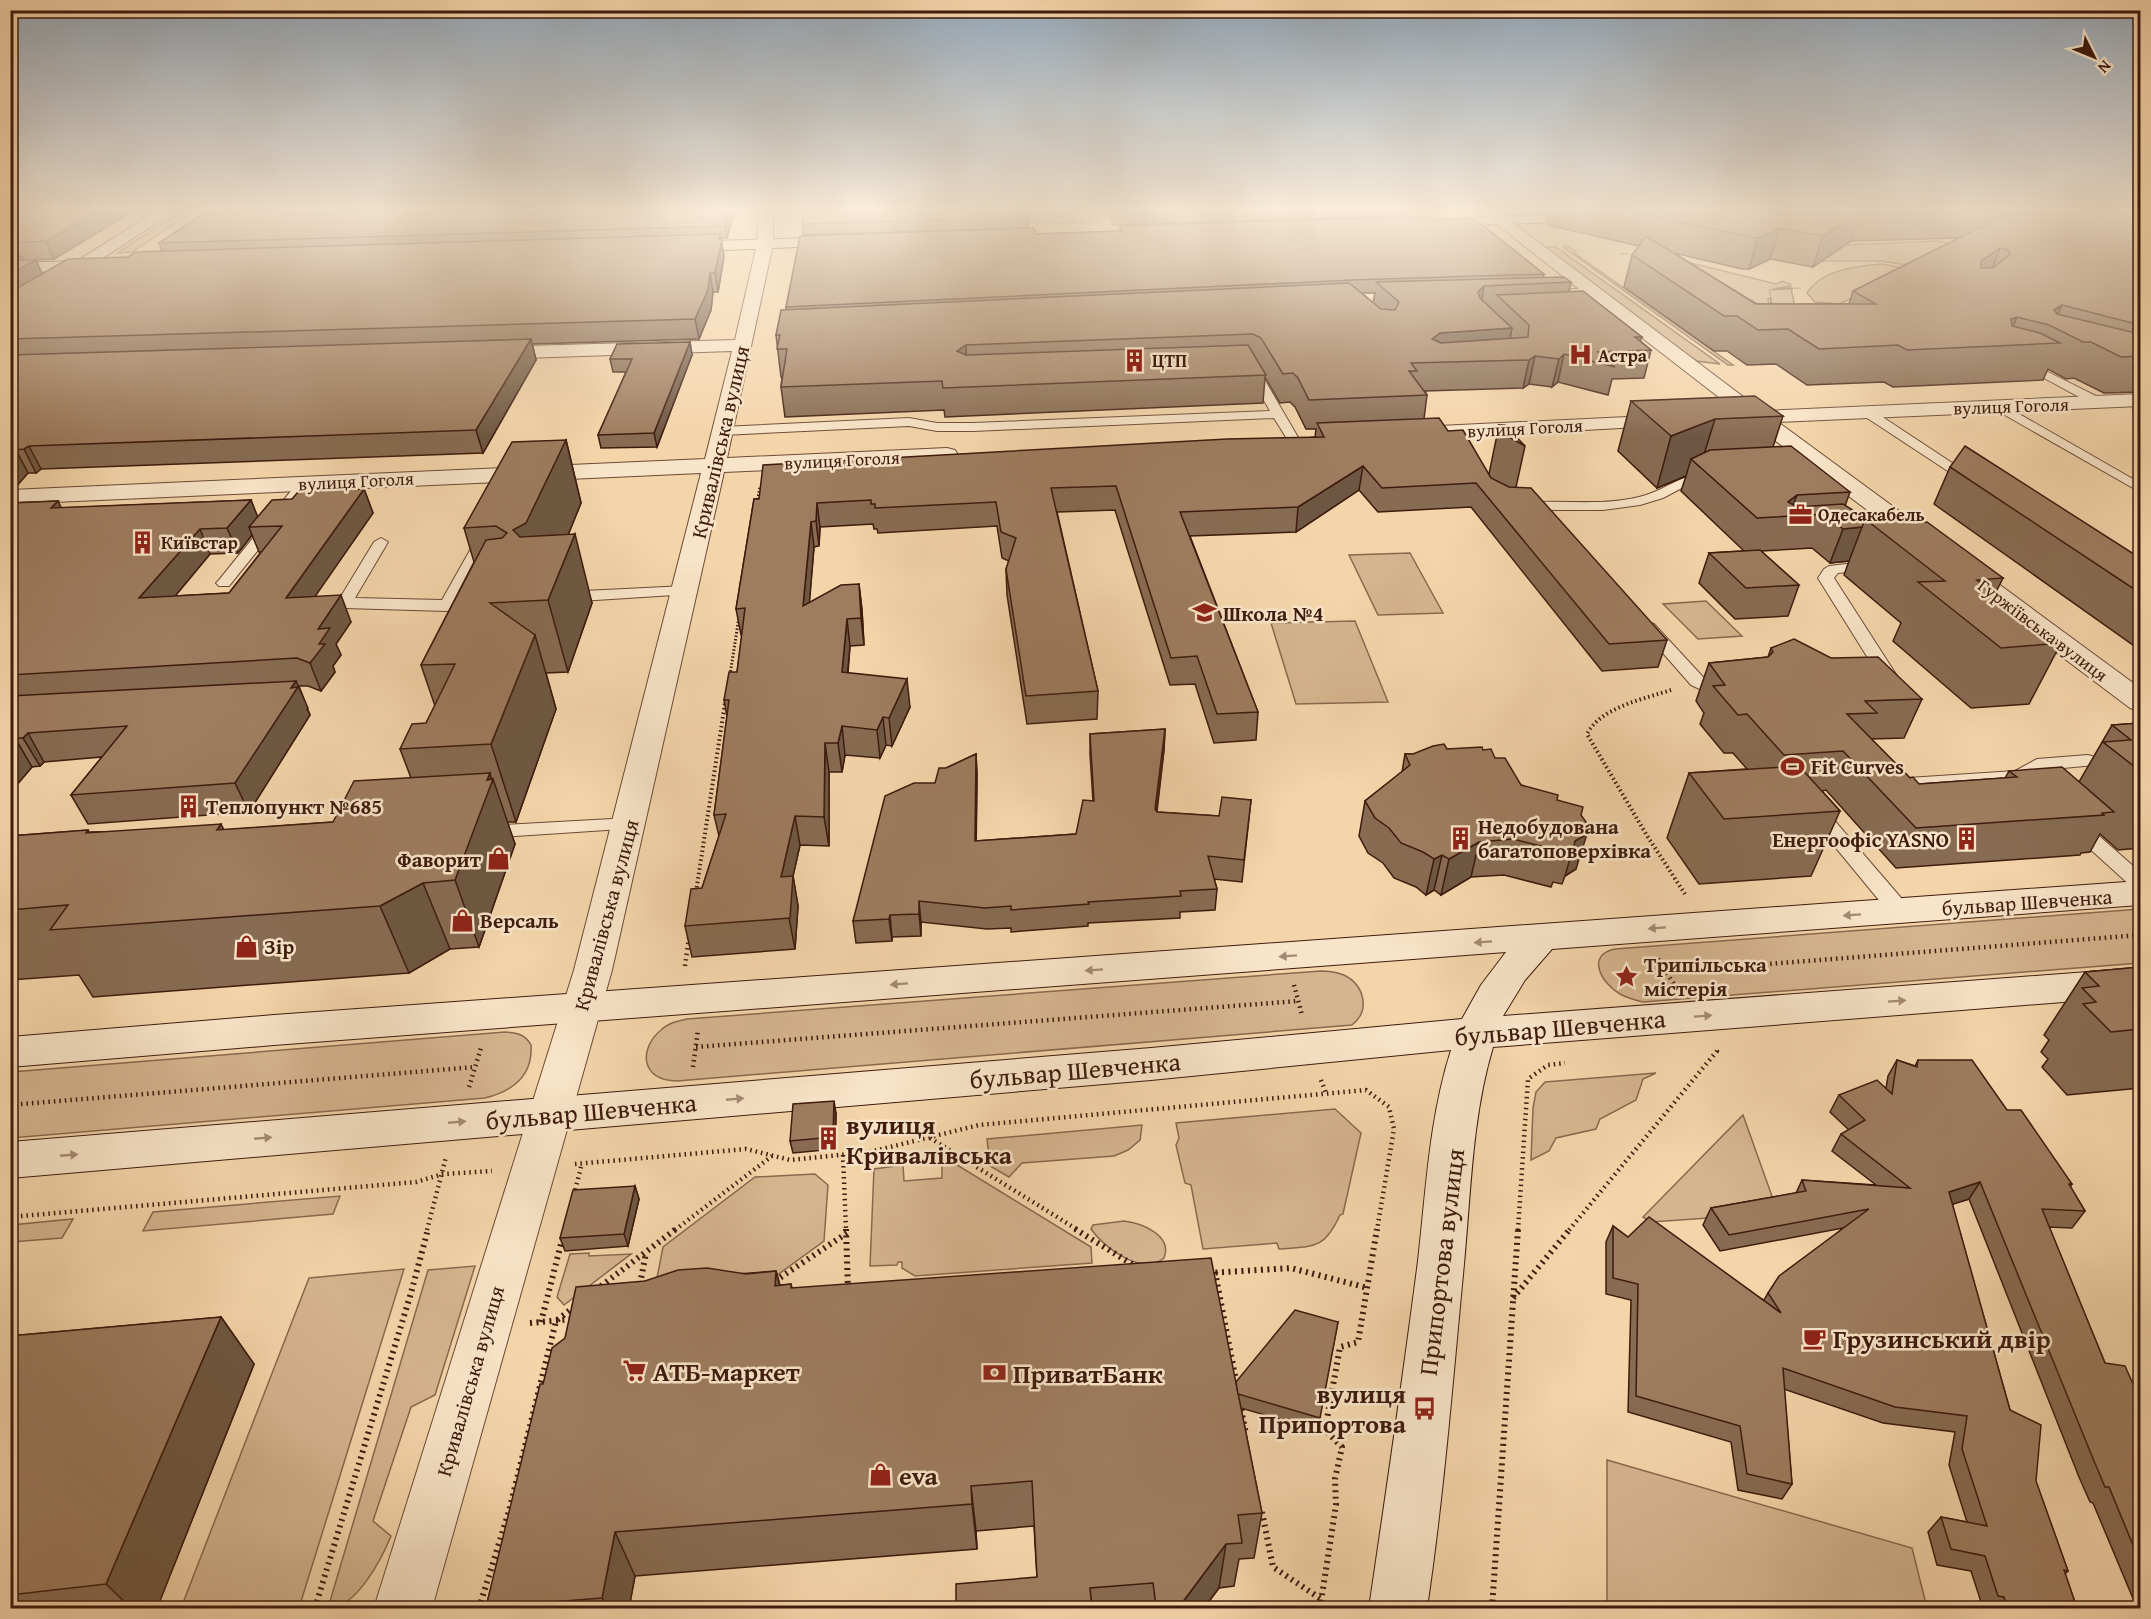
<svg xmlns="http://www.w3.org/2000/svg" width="2151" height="1619" viewBox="0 0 2151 1619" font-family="'Gentium Book Plus',serif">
	<rect width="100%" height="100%" fill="#f4d5aa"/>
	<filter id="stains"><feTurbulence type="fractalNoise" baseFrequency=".00333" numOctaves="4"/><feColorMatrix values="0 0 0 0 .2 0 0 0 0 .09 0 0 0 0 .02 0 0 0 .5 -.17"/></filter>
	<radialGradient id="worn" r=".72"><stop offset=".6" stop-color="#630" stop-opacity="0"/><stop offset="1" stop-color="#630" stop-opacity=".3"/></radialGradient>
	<g fill="#d5b58f" stroke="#8a684e" stroke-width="1.5">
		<path d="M183,210h12l-63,42 -15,1z"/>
		<path d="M1030,210h64l5,12 -63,2z"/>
		<path d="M1939,241l16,4 -42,21 -32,-5h-57l-30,-14z"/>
		<path d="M1567,246l9,6 -2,1 159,112h-5l-165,-118z"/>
		<path d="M1550,247h6l164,117 -24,-3 -151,-113z"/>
		<path d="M1679,260l97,24 6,-3 8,3 1,2 -18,3 18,-1 4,20 -22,5 -2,-14h-3l2,12z"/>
		<path d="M1881,264l29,5 -70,35 -25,-2 -8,-9c14,-23 50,-27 74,-29z"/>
		<path d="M1410,553l33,60 -65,2 -29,-60z"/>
		<path d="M1706,601l36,35 -44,3 -35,-35z"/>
		<path d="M1355,621l33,81 -92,2 -25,-81z"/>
		<path d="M2140,909v54l-497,39c-8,-2 -16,-4 -23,-8 -18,-10 -35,-39 -5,-45z"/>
		<path d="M1321,971c8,0 15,1 23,4 20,10 27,35 8,50l-675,56c-36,0 -39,-32 -16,-51 7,-7 17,-9 26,-11z"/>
		<path d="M505,1032c12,1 20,2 26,13 2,30 -18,46 -46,53l-474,40v-66z"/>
		<path d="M1656,1073l-13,6 -7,21 -36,19 -4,10 -40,9 -7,13 -18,9 2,-52 3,-16 9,-10z"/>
		<path d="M1335,1109l26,24 -18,81 -3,1c-16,35 -26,31 -61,34l-2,-6 -74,6 -12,-64 -6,-2 -9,-38 3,-7 -3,-15z"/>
		<path d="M1743,1115l30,84 -50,18 -72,5 -8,-5z"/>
		<path d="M1142,1125l-2,15 -12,10 -14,6 -92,7 -13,14 -19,-11 -3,-27z"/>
		<path d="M949,1160l142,87 1,16 -177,13 -13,-8v-6h-4l-1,3 -27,1 4,-97 29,-4 1,16 38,-3v-17z"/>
		<path d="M815,1174l13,11 -4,56 -48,35 -120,7 7,-36 92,-70z"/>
		<path d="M340,1196l-7,18 -190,17 10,-19z"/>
		<path d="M73,1219l-11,19 -51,4v-17z"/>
		<path d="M1124,1221c17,2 49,14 40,37 -22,18 -60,-10 -73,-29l2,-4z"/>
		<path d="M589,1253v3l42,-2 -67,51 -7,-8 13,-43z"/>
		<path d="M475,1266l-40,129 -24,12 -38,114 18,15c-9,22 -35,73 -63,72l100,-338z"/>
		<path d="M404,1269l-105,339h-118l128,-330z"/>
		<path d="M1607,1460l305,88 15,60h-320z"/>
	</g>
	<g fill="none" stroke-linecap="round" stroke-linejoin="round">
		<defs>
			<g id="service">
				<path d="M2024,360l78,39 2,3 -2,3h-8l-74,-40 -2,-2z"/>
				<path d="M1251,364l6,3 42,72 -2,3h-8l-15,-24 -301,13h-36l-28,-5 -186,9 -6,-4 6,-4 186,-9 28,5h36l297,-12 -25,-44z"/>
				<path d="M2000,403l140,80v9l-144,-82v-6z"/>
				<path d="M1868,409l4,1 106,70 -2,3h-10l-102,-67 -2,-3z"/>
				<path d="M1709,472l7,4 -2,3 -21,3 -30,16 -23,7 -37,5h-62l-7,-4 7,-4c32,-1 66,3 98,-5 26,-6 39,-22 70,-25z"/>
				<path d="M304,480l7,4 -2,3 -80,99h-10l-3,-3 3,-3 80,-99z"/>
				<path d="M485,532l7,4 -35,64 27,2 2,3 -2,3 -38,3 -101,-3 -8,-5 37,-61 7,-4 7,4 -33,56 87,2 36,-64z"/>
				<path d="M1873,561l5,2 3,3 -3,3 -40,4 -4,5 65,101 -3,4h-12l-3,-4 -63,-101 6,-9 5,-3z"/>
				<path d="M685,586l8,5 -3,3 -126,8 -8,-5 8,-5z"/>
				<path d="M1648,622l6,2 49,53 7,5 24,3 3,4 -3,4 -28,-1 -15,-7 -51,-58z"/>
				<path d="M2088,755l7,2 2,4 -2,4 -53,5 -11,7 9,9 -3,4c-11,3 -15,-1 -23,-8l-121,9 -7,-2 -3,-4 3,-4 7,-2 122,-8 22,-12z"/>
				<path d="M1815,804l7,2 86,100 3,5 -3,5 -8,2 -8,-2 -84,-102 -3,-4 3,-4z"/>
				<path d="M630,818l7,2 3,4 -3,4 -151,10 -7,-2 -3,-4 3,-4 7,-2z"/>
				<path d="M2075,819l7,2 58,51v18l-7,-2 -65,-59 -3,-4 3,-4z"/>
			</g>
			<g id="minor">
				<path d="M759,210h14v34l-46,214 220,-10 8,2 3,5 -3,5 -8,2 -223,10 -112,498 -180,638h-58l200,-638 127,-497 -691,31v-14l695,-31 27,-108 -242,8 -7,-2 -2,-4 2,-4 7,-2 245,-7 22,-96z"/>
				<path d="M1479,210h17l266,201 378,-17v12l-362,16 362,266v23l-10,-3 -377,-284 -21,-2 -3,-4 3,-4 6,-2 -146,-113h-57l-2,-4 2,-4 6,-1 38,-1z"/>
				<path d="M1669,415l7,2 3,4 -3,4 -258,14 -8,-1 -3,-5 3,-5 8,-1z"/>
			</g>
			<g id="secondary">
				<path d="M158,210h18l-76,50 7,5 -2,3 -21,2 -74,45v-13l51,-31 -51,2v-10l67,-2z"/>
				<path d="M1592,213l7,4 -2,3 -163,7 -7,-4 7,-4z"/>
				<path d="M842,237l8,5 -3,3 -169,7 -8,-5 8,-5z"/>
				<path d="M2140,881v24l-588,44 -27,31 -22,36 637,-48v28l-647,51c-21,70 -22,144 -29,217 -11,114 -20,230 -37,344h-58c17,-115 34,-231 49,-347 8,-70 11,-142 33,-211l-300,30 -1141,98v-36l1141,-94 311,-29 19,-34 25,-33 -1232,93 -264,22v-30l264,-22z"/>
			</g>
		</defs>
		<use href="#service" stroke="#6c4a35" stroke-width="2"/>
		<use href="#minor" stroke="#6c4a35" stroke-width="2"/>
		<use href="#secondary" stroke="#3e1b0e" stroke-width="2"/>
		<g stroke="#3e1b0e" stroke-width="1.5" stroke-dasharray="1 1.5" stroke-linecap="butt">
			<path d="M1620,254h10"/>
			<path d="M1771,308l-1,-18 31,-2"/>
		</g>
		<g stroke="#3e1b0e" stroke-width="3" stroke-dasharray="1.5 2" stroke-linecap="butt">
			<path d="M757,503l3,-16"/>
			<path d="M730,675l9,-58"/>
		</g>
		<g stroke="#3e1b0e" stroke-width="4" stroke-dasharray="1.5 3" stroke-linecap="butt">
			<path d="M1671,690c-27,9 -70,17 -84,44l59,100 39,60"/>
			<path d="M696,892l29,-189"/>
		</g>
		<g stroke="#3e1b0e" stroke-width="4.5" stroke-dasharray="1.5 4" stroke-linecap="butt">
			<path d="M1658,959l17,27"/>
			<path d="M685,966l4,-28"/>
			<path d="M1666,972l474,-37"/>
			<path d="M1294,985l8,30"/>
			<path d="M696,1047l602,-46"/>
			<path d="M693,1067l5,-37"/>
			<path d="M1321,1080l5,13"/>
			<path d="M469,1087l12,-39"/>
			<path d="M10,1105l465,-38"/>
			<path d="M930,1138l148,92"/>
			<path d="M843,1155l3,75"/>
			<path d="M575,1164l171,-15 44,11 80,-8 109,-27 387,-35 23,17 5,22 -17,101"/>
			<path d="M574,1195l8,-32"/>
			<path d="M10,1217l406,-35 27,-8 49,-3"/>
			<path d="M427,1230l19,-73"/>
			<path d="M675,1230l97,-74"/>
			<path d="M1518,1230l10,-151 20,-14 17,-2"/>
			<path d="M1569,1230l148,-179 -2,-3"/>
		</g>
		<g stroke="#3e1b0e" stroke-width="6" stroke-dasharray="2 4.5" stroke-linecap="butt">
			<path d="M846,1229l2,60"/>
			<path d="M1075,1229l60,37"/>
			<path d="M1215,1272l22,114"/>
			<path d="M1209,1273l82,-5 77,20"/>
			<path d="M775,1281l72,-48"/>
			<path d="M640,1284l6,-31"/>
			<path d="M601,1286l75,-57"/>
			<path d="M1513,1298l57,-69"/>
			<path d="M541,1322l21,-82"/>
			<path d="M530,1323l43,-4"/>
			<path d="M1240,1403l6,31"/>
			<path d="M1262,1512l11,55 48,32"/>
			<path d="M315,1608l96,-315 17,-64"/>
			<path d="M479,1608l30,-97 47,-190 18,-14"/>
			<path d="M1320,1608l16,-103 -1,-26 7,-32 -17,-17 15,-83 18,-5 19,-113"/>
			<path d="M1492,1608l26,-379"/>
		</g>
		<use href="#service" fill="#f8e4c8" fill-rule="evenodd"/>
		<use href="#minor" fill="#f8e4c8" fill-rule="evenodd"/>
		<use href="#secondary" fill="#f8e4c8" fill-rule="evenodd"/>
	</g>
	<g fill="#876b52" stroke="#3e1b0e" stroke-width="1.5" fill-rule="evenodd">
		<path d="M10,210h125l-81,49 -18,1 6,14 86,-17 34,-6 -3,-8 50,-33h527l-3,7 -6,21h-6l3,19 -6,35h-5l-2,18 -12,29 -167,5 4,16 -53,93 -442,16 -5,4h-8l-13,15h-5z"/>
		<path d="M801,210h227l1,18 -226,7 -1,-11 1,-5z"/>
		<path d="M1106,210h306l-1,6 -298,9z"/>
		<path d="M1522,210h618v182l-36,1 -30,-15 -8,1 -18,-10 -5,11 -150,7 -9,-5 -77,3 -31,-21 -29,1 -20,-14h-13l-90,-64 8,-32 7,-9 -92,-21 3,-14 -25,1zM1959,238l-106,53 -4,13h-93l-82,-51 68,16h7l21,-10 43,8 38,-26z"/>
		<path d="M1433,220l111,54 -1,3 28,5 -2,10 73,45 -2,4 11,9 -7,28 -32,1 -4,16 -50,-13 -6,5 -23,-3 -6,4 -98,3 2,4 -3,24 24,12 41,43 10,-49 26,21 -9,41 151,153 -9,27 -56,4 -131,-164 -93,5 -19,-22 -63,42 -106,4 68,176 -2,28 -42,3 -19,-59 -25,1 -55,-175 -58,2 41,179 -1,28 -70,5 -20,-129 -1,-26 3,-8 -7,-3 -5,-32 -119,7 -1,-4h-3l-1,-5 -53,3 -1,19 -5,1 -5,56 50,-19 3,26 2,35 -14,1 -2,27 62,34 -18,39 -6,-1 -6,13 -35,-3 -3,17h-13v74l-29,-1 -7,31 5,30 -3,43 -103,8 -7,-31 17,-38 17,-52 -5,-21 13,-98 -3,-17 13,-28 5,-37h-1l-5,-26 18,-110 561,-62 1,-8h-10l-11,-22 -5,-5 -10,1 -15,-26 -2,26 -318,14 -1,-7 -159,7 -4,-30 1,-10h-1l-5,-42 10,-25v-3l250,-73 84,-3v-5zM1362,293h13l-2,10z"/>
		<path d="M690,342l2,13 -35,92 -56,1 -3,-13 28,-63h-13l-3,-13z"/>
		<path d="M2140,393v20l-7,-4z"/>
		<path d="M1631,401l152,15 -10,31 77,45 -5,14 22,13 136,59 -8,16 66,49 -32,61 -58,4 -78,-67 8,-18 -57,-48 5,-14 -19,2 -18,-15 -51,3 38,34 -11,31 -53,3 -36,-36 10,-30 35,-2 -63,-60 5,-15 -29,12 -39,-37z"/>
		<path d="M566,440l15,63 -13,32 24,68 -24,69 -22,1 10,36 -40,113h-9l8,22 -36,103 -29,2 -41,24 -316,24 -14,-22 -69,5v-144l78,-6 1,2 135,-2 109,-8 78,-44 -11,-29 26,-26 9,-17 -14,-41 53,-103 -10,-34z"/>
		<path d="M1950,467l190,91v92l-206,-146z"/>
		<path d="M364,489l9,24 -58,83 36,26 -15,22 5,11 -8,11 2,6 -14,19 -13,-5h-9l11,29 -61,97 -161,12 -17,-29 31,-38 -58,5 -4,4 -8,1 -22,26v-290l48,-2 3,7 190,-8 6,17 35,-18zM252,535l7,17h2l-32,41 -54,3 35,-42 28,-1z"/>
		<path d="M1771,648l60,10 91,41 -18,39 -33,1 39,39 9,6 86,-6 4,-7 70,11 33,-57 28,-2v125l-22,2 -18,-16 -10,18 -9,1 -1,2 -184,13 -70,-78 -4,1 18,20 -29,65 -112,8 -32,-46 22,-65 58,-4 -14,-16h-9l-24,-29 4,-11 -8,-12 13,-38 59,-6z"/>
		<path d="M1165,729l-1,21 -7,62 62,4 32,-16 -9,82 -28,-3 3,10 -2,21 -35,2v6l-92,5v3l-77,6v-4l-24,1 -66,-7v14l-29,1v4l-36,2 -3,-22 93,-153 30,-14 1,21 -1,66 100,-7 17,-33 -3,-47v-20z"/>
		<path d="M1447,749l36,1 12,8 26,27 36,15 24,15 -5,54 -11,7 -3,8 -9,-2 -2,5 -47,-12 -33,2 -30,18 -7,-5 -8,5 -10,-8 -22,-9 -11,-15 -15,-10 -9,-17 6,-35 37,-29 3,-18h8z"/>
		<path d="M2140,967v121l-73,7 -25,-28 6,-8 -7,-7 8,-12 -5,-5 41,-63z"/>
		<path d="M1897,1060l18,6 3,-6 89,50 65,74 -2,3 15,24 -13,17 -23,-1 56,136 35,37v208h-3l-44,-105 -3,-1 -11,-25 -110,-278 -17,5 58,206 58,161 -3,3 12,34h-94l-12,-37 -34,-6 -9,-33 13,-15 26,5 -18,-57 6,-33 -72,-9 -99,-34 8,95 -10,15 -44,-9 -7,-48 -103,-30 3,-112 -25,-6v-52l7,-16 15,11 136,63 4,-7 75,-65 -123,23 -17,-26 8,-17 85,-15 6,-13 74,5 -44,-34 9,-17 8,-4 -19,-18 9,-17 47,-7 2,-12z"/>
		<path d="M836,1113l-1,36 -42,4 -3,-12z"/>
		<path d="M635,1186l4,13 -11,47 -63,5 -5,-13z"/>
		<path d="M776,1271l4,14 11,-1 1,4 444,94 102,-60 -21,108 -76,-22 21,105 -8,45 -15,1 -5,27 -15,2 -15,20h-248l81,-31 -3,-51 -58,5 1,18 -342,27 -6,32h-143v-1l57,-223 102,-103z"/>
		<path d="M221,1317l33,47 -97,244h-147v-272z"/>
	</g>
	<g fill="#6e5742" stroke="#3e1b0e" stroke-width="1.5">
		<path d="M100,210h35l-81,49 -8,-18z"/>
		<path d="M729,210h7l-3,7 -6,21 -2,-12z"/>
		<path d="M1861,212l-10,29 -38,26 10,-31z"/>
		<path d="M1780,228l-10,31 -21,10 9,-31z"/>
		<path d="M720,234l4,23 -6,35 -3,-19 4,-34z"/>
		<path d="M2000,248l-12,32 -19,13 12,-32z"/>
		<path d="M22,256l4,9 10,-5 8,18 -34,21v-25l4,-14z"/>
		<path d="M710,273l3,19 -2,18 -12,29 -4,-20z"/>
		<path d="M1484,286l-4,26 -2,-20z"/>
		<path d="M2062,305l-10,22 2,-17z"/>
		<path d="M2017,317l-12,29 6,-27z"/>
		<path d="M1512,328l-5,27 -71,6 -4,-22 8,-6z"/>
		<path d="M531,339l5,21 -53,93 -7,-23z"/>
		<path d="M690,342l2,13 -35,92 -3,-14z"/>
		<path d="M966,345l1,28 -10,-22z"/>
		<path d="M1564,354l-6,28 -6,5 7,-28z"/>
		<path d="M1535,356l-6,28 -6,4 6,-28z"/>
		<path d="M1715,419l-15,48 -9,-8 -5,17 -29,12 14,-52z"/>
		<path d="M566,440l15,63 -36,89 -32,-62z"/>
		<path d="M29,446l12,23 -5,4 -12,-24z"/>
		<path d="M16,450l12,23 -13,15h-5v-32z"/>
		<path d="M1363,466l-4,24 -63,42 2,-25z"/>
		<path d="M364,489l9,24 -77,111 -10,-26z"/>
		<path d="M1797,495l-8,21 -1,-14z"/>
		<path d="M251,500l10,25 -12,2 3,8 -14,18 -11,-25z"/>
		<path d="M58,501l12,25 -19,-18z"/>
		<path d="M817,503l3,24 -1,19 -3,-25z"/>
		<path d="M811,522l3,25 -7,86 -4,-27z"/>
		<path d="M1862,527l-13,34 -19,2 13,-34z"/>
		<path d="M200,529l10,25 -59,71 -12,-27z"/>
		<path d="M575,534l17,69 -24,69 -20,-72z"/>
		<path d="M859,584l3,26 2,35 -3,-27z"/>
		<path d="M341,595l10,27 -15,22 5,11 -8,11 2,6 -14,19 -11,-28 9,-19 -1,-15z"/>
		<path d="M847,619l3,27 -5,54 -3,-28z"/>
		<path d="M535,635l21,74 -40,113 -25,-78z"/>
		<path d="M907,679l3,28 -18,39 -3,-28z"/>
		<path d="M296,681l12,27 -1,1 3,6 -61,97 -14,-29 56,-95z"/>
		<path d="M883,717l3,28 -6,13 -3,-28z"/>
		<path d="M842,726l3,29 -3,17 -4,-29z"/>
		<path d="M1165,729l-1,21 -10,80 1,-21z"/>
		<path d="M28,733l16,29 -4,4 -17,-28z"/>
		<path d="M15,738l17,29 -22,26v-49z"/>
		<path d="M825,743l4,29v74l-5,-29z"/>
		<path d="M976,754l1,21 -1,87 -1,-21z"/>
		<path d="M490,773l2,9 1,-3 22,65 -36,103 -24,-67z"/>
		<path d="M795,816l5,29 -7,31 5,30 -3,43 -14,-72z"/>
		<path d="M221,824l33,65 -37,-59z"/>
		<path d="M1587,834l-11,35 -11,7 10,-35z"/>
		<path d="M1479,842l-8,35 -30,18 8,-36z"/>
		<path d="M1442,855l-8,35 -8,5 8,-36z"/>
		<path d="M423,883l27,66 -41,24 -29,-67z"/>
		<path d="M919,901l2,21v14l-2,-22z"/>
		<path d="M890,915l2,22v4l-3,-22z"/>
		<path d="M834,1101l2,12 -1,36 -2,-12z"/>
		<path d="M1980,1182l-11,17 -31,10 11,-17z"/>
		<path d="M635,1186l4,13 -11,47 -4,-12z"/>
		<path d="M776,1271l12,48 -13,-33z"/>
		<path d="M221,1317l33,47 -97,244h-26l-25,-24z"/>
		<path d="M971,1486l5,45 1,18 -5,-45z"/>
		<path d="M615,1532l20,44 -6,32h-21l-6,-10z"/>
		<path d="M1226,1544l-7,44 -15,20h-22v-5z"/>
	</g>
	<g fill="#9d7c5f" stroke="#3e1b0e" stroke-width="1.5" fill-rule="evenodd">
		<path d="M10,210h90l-54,31 -36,2z"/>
		<path d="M209,210h520l-4,16 -566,17z"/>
		<path d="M804,210h224l1,7 -227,7z"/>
		<path d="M1623,210h277l-39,2 -38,24 -43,-8 -22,10 -7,-1z"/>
		<path d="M2015,210h125v115l-78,-20 -8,5 3,4 83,20v22l-19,1 -30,-15h-8l-34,-17 -32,-8 -6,2 1,7 28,7 20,10 -153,7 -9,-5 -79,4 -31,-20 -30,1 -21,-14h-13l-92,-61 14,-19 110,68h120l-23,-13zM2000,248l8,2 2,4 -17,14h-12v-7z"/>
		<path d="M1428,216l5,4 42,-1 69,55 -191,6 -567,27 14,-71 234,-8 2,6 86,-3 -2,-5z"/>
		<path d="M720,234l-1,5h3l-7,34h-5l-2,17 -13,29 -685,20v-47l58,-33 60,-2 7,-5z"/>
		<path d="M10,256h12l-8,4h22l-26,14z"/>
		<path d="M1564,277l7,5 -87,4 -6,6 2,6 32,30 -72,5 -8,6 9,4 87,-6 1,-12 -32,-30 86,-4 59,46h-7l16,13 -53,2 17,15 -51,-13 -5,5 -24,-3 -6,4 -118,3 6,8h-8l18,24 -118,5 -11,-22 -5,-5 -10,1 -22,-36 -8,-4 -287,11 -9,6 9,4 282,-10 18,30 -323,13 -1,-7 -161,6 6,-38h-10l3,-14h-4l5,-25 568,-27 32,26 14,1 4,-8 -23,-20z"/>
		<path d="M531,339l-55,91 -447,16 -5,3 -8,1 -6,6v-101z"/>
		<path d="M690,342l-36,91 -56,2 34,-76h-22l7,-15z"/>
		<path d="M1755,396l28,20 -68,3 -44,17 -40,-35z"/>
		<path d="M1439,418l9,13 15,-1 28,48 18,9 22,1 136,152 -58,4 -133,-161 -94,5 -19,-22 -65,41 -118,5 78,200 -41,2 -20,-58 -26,2 -55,-172 -65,2 47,203 -72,5 -20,-127 10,-31 -15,-6 -5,-30 -121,6v-4h-4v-4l-54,3 -1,18 -5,1 -8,84 38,-21 18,-1 2,34 -14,1 -5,53 65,7 -18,39 -6,-1 -6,13 -35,-4 -4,17h-13l-1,74 -29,-1 -14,61 12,-1 -3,42 -105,8 6,-37 11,-1 24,-74 -12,1 15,-115h-5l5,-28h8l8,-64 -9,1 18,-110h5l4,-34 464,-26 97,-2 -7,-14z"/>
		<path d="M1499,425h6l20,21 -16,-9z"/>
		<path d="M566,440l-40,83 -13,7 7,7 55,-3 -27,66 -58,3 45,32 -44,109 -91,5 12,-25 14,-1 29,-59 -34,1 65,-125 16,-2 5,-5 -11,-7 -32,2 48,-86z"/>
		<path d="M1791,446l59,46 -53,3 -9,7 9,5 46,-3 24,15h-2l-3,8 -19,2 -18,-15 -68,4 -66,-59 19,-9z"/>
		<path d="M1965,446l175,112v35l-190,-126z"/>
		<path d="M364,489l-78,109 55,-3 -23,34 12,-1 -11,16h6l-15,19 -13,-5 -287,17v-172l48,-2 -7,7 200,-8 -24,28 -27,1 -61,69 90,-5 53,-67 -33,1 23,-27 20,-1 6,-7z"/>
		<path d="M1907,517l11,6 9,-1 76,56 -26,2 84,63 -60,5 -83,-66 27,-1 -80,-62z"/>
		<path d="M1760,550l39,35 -53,3 -37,-35z"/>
		<path d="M1794,639l37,19 47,-1 44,42 -57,2 12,12 -30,1 63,64 3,-1 6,7 98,-7 -8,-6 53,-4 52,45 -12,1 2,2 -188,13 -73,-77 -59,4 -37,-41 -9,1 -25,-29 12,-1 -16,-22 59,-6 5,-5 -2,-4z"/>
		<path d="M296,681l-5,7 7,-1 -63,96 -164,12 56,-69 -99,7 -5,5h-8l-5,6v-48z"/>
		<path d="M2140,723v48l-37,-29 28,-2 -19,-15z"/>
		<path d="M1165,729l-10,80 2,3 62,4 3,-19 29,3 -7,60 -36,-4 9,33 -37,2 1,5 -93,6 1,2 -78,6v-4l-26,2 -66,-7v13l-29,1 -1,4 -36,2 32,-125 29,-13h21l4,-15h7l30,-14 -1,87 101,-7 7,-34 11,1 -4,-67z"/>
		<path d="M1444,744l3,5 35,-2 1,3 8,-1 4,9h10l16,27 37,10 -1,5 26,7 -2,8 5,7 1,12 -12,7 -2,8 -10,-2 -2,4 -48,-12 -34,3 -30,17 -7,-4 -8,4 -11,-7 -22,-9 -12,-15 -14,-10 -10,-17 45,-36 -5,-11h8l20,-8z"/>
		<path d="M1799,766l41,45 -116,8 -35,-46z"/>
		<path d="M490,773l-3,7 6,-1 -38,101 -32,3 -43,23 -330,24 18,-25 -58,5v-74l78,-6 -2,3 135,-9 -4,6 116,-8 21,-41z"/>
		<path d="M2140,967v62l-29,3 -28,-28 13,-2 -14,-14 17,-2 -14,-14z"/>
		<path d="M1897,1060l20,7 1,-7h54l35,50h14l51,74h-3l16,27 -43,-2 63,154 20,3 15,34v162l-31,-75h-4l-11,-26 -114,-279 -31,10 61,218 31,15 -5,56 32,90 -4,-1 13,38h-70l-3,-11 -6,-1 -13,-40 -34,-7 -10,-32 46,9 -25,-77 5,-33 -72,-9 -112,-39 9,116 -45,-10 -7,-48 -104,-30 2,-112 -25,-6v-52l15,11 21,-20 132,96 -13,-20 11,-17 90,-67 -140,26 -18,-27 95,-17 -4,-11 108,8 -69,-54 24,-14 -26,-25 38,-15 15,14z"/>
		<path d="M834,1101l-1,36 -43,4 3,-37z"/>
		<path d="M635,1186l-11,48 -64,4 13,-48z"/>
		<path d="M1211,1258l51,255 -24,2 4,28 -16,1 -44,59 -26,3 -3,-23 -63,5 2,20h-136v-24l81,-7 -5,-96 -61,5 1,18 -357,28 -13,66 -116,9 54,-223h3l9,-36 13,-10 11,-51 69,-6 33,-11 29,-2 39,6 30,-3 -1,15 16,-2v4z"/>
		<path d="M1295,1310l43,12 -18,96 -82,-24 -2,-12z"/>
		<path d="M221,1317l-115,267 -96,11v-259z"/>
	</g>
	<defs><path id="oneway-solid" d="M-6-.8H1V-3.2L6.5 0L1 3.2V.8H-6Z" transform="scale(1.5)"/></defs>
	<g fill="#a48a74">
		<use href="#oneway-solid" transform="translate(1852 915) rotate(176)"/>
		<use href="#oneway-solid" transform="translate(1657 928) rotate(176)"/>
		<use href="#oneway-solid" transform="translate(1483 942) rotate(176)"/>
		<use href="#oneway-solid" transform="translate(1288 956) rotate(176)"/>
		<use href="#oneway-solid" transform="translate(1094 970) rotate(176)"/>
		<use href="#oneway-solid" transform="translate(899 984) rotate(176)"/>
		<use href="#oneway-solid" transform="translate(1897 1001) rotate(-4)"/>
		<use href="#oneway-solid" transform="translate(1703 1016) rotate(-4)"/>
		<use href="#oneway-solid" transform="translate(735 1099) rotate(-5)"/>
		<use href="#oneway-solid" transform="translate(457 1122) rotate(-5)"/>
		<use href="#oneway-solid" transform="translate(263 1138) rotate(-5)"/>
		<use href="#oneway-solid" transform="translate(69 1155) rotate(-5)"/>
	</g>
	<linearGradient id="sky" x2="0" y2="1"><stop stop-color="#94a8ba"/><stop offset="0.48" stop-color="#faecd9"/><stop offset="1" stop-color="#faecd9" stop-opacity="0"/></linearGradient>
	<rect width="2151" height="437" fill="url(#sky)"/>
	<defs>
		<symbol id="hospital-bare" viewBox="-9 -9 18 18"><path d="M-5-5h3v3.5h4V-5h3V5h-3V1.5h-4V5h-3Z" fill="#8f2418" stroke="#f8e4c8" stroke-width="2.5" paint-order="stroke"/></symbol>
		<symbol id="building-bare" viewBox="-9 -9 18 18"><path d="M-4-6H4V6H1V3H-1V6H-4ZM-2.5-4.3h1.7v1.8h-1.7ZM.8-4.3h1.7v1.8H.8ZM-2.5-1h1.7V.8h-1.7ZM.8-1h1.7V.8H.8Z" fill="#8f2418" stroke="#f8e4c8" stroke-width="2.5" paint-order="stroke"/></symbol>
		<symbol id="office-bare" viewBox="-9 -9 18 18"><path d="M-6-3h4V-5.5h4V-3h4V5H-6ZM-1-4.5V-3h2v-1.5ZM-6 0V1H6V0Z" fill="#8f2418" stroke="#f8e4c8" stroke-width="2.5" paint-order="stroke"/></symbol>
		<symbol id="school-bare" viewBox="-9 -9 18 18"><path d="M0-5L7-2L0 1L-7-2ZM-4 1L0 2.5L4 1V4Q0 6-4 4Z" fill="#8f2418" stroke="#f8e4c8" stroke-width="2.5" paint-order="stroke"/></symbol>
		<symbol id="stadium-bare" viewBox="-9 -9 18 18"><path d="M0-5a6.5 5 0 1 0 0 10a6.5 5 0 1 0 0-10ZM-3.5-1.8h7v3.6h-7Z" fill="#8f2418" stroke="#f8e4c8" stroke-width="2.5" paint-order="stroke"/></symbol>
		<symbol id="shop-bare" viewBox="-9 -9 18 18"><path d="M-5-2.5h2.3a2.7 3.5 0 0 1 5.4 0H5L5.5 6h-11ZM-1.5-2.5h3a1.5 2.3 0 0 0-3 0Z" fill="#8f2418" stroke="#f8e4c8" stroke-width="2.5" paint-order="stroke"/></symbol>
		<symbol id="sight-bare" viewBox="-9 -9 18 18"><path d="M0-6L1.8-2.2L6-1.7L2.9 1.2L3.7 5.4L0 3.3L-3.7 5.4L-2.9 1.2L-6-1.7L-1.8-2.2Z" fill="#8f2418" stroke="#f8e4c8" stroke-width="2.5" paint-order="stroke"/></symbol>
		<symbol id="cafe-bare" viewBox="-9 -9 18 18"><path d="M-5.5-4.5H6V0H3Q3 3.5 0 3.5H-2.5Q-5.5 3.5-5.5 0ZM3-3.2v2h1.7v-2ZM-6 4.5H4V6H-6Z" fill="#8f2418" stroke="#f8e4c8" stroke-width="2.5" paint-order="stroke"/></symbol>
		<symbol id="supermarket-bare" viewBox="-9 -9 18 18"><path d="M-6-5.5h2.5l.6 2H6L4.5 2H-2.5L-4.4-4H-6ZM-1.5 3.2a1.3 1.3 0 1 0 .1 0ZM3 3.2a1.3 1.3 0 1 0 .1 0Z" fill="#8f2418" stroke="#f8e4c8" stroke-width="2.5" paint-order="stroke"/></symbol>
		<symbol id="bank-bare" viewBox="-9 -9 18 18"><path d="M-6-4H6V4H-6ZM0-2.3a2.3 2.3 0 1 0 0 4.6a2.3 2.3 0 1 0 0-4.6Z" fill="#8f2418" stroke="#f8e4c8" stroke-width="2.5" paint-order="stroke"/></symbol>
		<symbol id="bus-bare" viewBox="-9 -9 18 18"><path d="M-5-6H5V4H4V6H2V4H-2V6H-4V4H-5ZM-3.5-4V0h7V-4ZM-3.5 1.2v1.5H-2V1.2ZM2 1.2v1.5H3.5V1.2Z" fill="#8f2418" stroke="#f8e4c8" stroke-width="2.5" paint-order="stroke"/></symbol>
	</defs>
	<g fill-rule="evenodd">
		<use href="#hospital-bare" x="1564" y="338" width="33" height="33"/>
		<use href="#building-bare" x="1118" y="344" width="33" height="33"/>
		<use href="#office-bare" x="1784" y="498" width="33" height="33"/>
		<use href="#building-bare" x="126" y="526" width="33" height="33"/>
		<use href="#school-bare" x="1188" y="596" width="33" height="33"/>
		<use href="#stadium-bare" x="1776" y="750" width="33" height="33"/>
		<use href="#building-bare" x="172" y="790" width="33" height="33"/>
		<use href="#building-bare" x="1444" y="822" width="33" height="33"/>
		<use href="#building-bare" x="1950" y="822" width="33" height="33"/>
		<use href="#shop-bare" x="482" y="842" width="33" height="33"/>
		<use href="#shop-bare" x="446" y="904" width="33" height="33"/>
		<use href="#shop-bare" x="230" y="930" width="33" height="33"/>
		<use href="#sight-bare" x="1610" y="960" width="33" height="33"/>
		<use href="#building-bare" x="812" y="1122" width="33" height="33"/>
		<use href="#cafe-bare" x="1798" y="1322" width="33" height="33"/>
		<use href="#supermarket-bare" x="618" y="1354" width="33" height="33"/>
		<use href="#bank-bare" x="978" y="1356" width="33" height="33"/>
		<use href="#bus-bare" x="1408" y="1392" width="33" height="33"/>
		<use href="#shop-bare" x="864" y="1458" width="33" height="33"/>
	</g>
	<g text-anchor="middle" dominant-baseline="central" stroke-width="5" stroke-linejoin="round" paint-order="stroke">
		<g font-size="18" font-weight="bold" fill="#3e1b0e" stroke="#f8e4c8" text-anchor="start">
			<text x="1598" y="355">Астра</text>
			<text x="1152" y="360">ЦТП</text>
			<text x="1818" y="514">Одесакабель</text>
			<text x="161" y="542">Київстар</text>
		</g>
		<g font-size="18" fill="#3e1b0e" stroke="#f8e4c8">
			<text transform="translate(2011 406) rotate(-2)">вулиця Гоголя</text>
			<text transform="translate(1525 428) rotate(-3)">вулиця Гоголя</text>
			<text transform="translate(842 460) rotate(-3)">вулиця Гоголя</text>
			<text transform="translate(356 481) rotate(-3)">вулиця Гоголя</text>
			<text transform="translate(2043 630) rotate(37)">Гуржіївська вулиця</text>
		</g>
		<g font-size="21" fill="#3e1b0e" stroke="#f8e4c8">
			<text transform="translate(720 442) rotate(-77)">Кривалівська вулиця</text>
			<text transform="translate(2027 902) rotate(-4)">бульвар Шевченка</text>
			<text transform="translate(606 915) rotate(-75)">Кривалівська вулиця</text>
			<text transform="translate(470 1381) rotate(-74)">Кривалівська вулиця</text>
		</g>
		<g font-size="21" font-weight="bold" fill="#3e1b0e" stroke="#f8e4c8" text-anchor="start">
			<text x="1223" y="613">Школа №4</text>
			<text x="1811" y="766">Fit Curves</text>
			<text x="206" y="806">Теплопункт №685</text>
			<text x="1478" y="826">Недобудована<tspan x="1478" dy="24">багатоповерхівка</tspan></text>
			<text x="1949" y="839" text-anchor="end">Енергоофіс YASNO</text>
			<text x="481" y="859" text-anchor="end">Фаворит</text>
			<text x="480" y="920">Версаль</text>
			<text x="264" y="946">Зір</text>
			<text x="1644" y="964">Трипільська<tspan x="1644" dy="24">містерія</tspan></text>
		</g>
		<g font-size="26" fill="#3e1b0e" stroke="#f8e4c8">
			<text transform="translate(1560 1027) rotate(-5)">бульвар Шевченка</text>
			<text transform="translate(1075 1070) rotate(-5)">бульвар Шевченка</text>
			<text transform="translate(591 1111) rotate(-5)">бульвар Шевченка</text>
			<text transform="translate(1441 1262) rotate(-83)">Припортова вулиця</text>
		</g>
		<g font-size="26" font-weight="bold" fill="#3e1b0e" stroke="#f8e4c8" text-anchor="start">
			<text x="846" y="1124">вулиця<tspan x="846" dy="30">Кривалівська</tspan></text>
			<text x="1833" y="1338">Грузинський двір</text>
			<text x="653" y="1371">АТБ-маркет</text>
			<text x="1013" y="1373">ПриватБанк</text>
			<text x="1406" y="1393" text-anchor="end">вулиця<tspan x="1406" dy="30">Припортова</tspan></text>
			<text x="899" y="1475">eva</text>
		</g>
	</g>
	<rect width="2151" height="1619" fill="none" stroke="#f4d5aa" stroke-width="36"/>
	<rect x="12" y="12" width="2127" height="1595" fill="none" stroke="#3e1b0e" stroke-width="3"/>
	<rect x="18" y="18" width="2115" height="1583" fill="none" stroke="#3e1b0e" stroke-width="1.5"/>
	<g transform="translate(2094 57) rotate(133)" stroke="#f8e4c8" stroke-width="4.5" paint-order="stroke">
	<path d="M0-4.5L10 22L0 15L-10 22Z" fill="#3e1b0e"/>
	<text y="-9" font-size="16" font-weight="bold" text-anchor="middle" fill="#3e1b0e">N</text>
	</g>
	<rect width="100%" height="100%" filter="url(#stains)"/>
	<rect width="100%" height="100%" fill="url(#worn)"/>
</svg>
